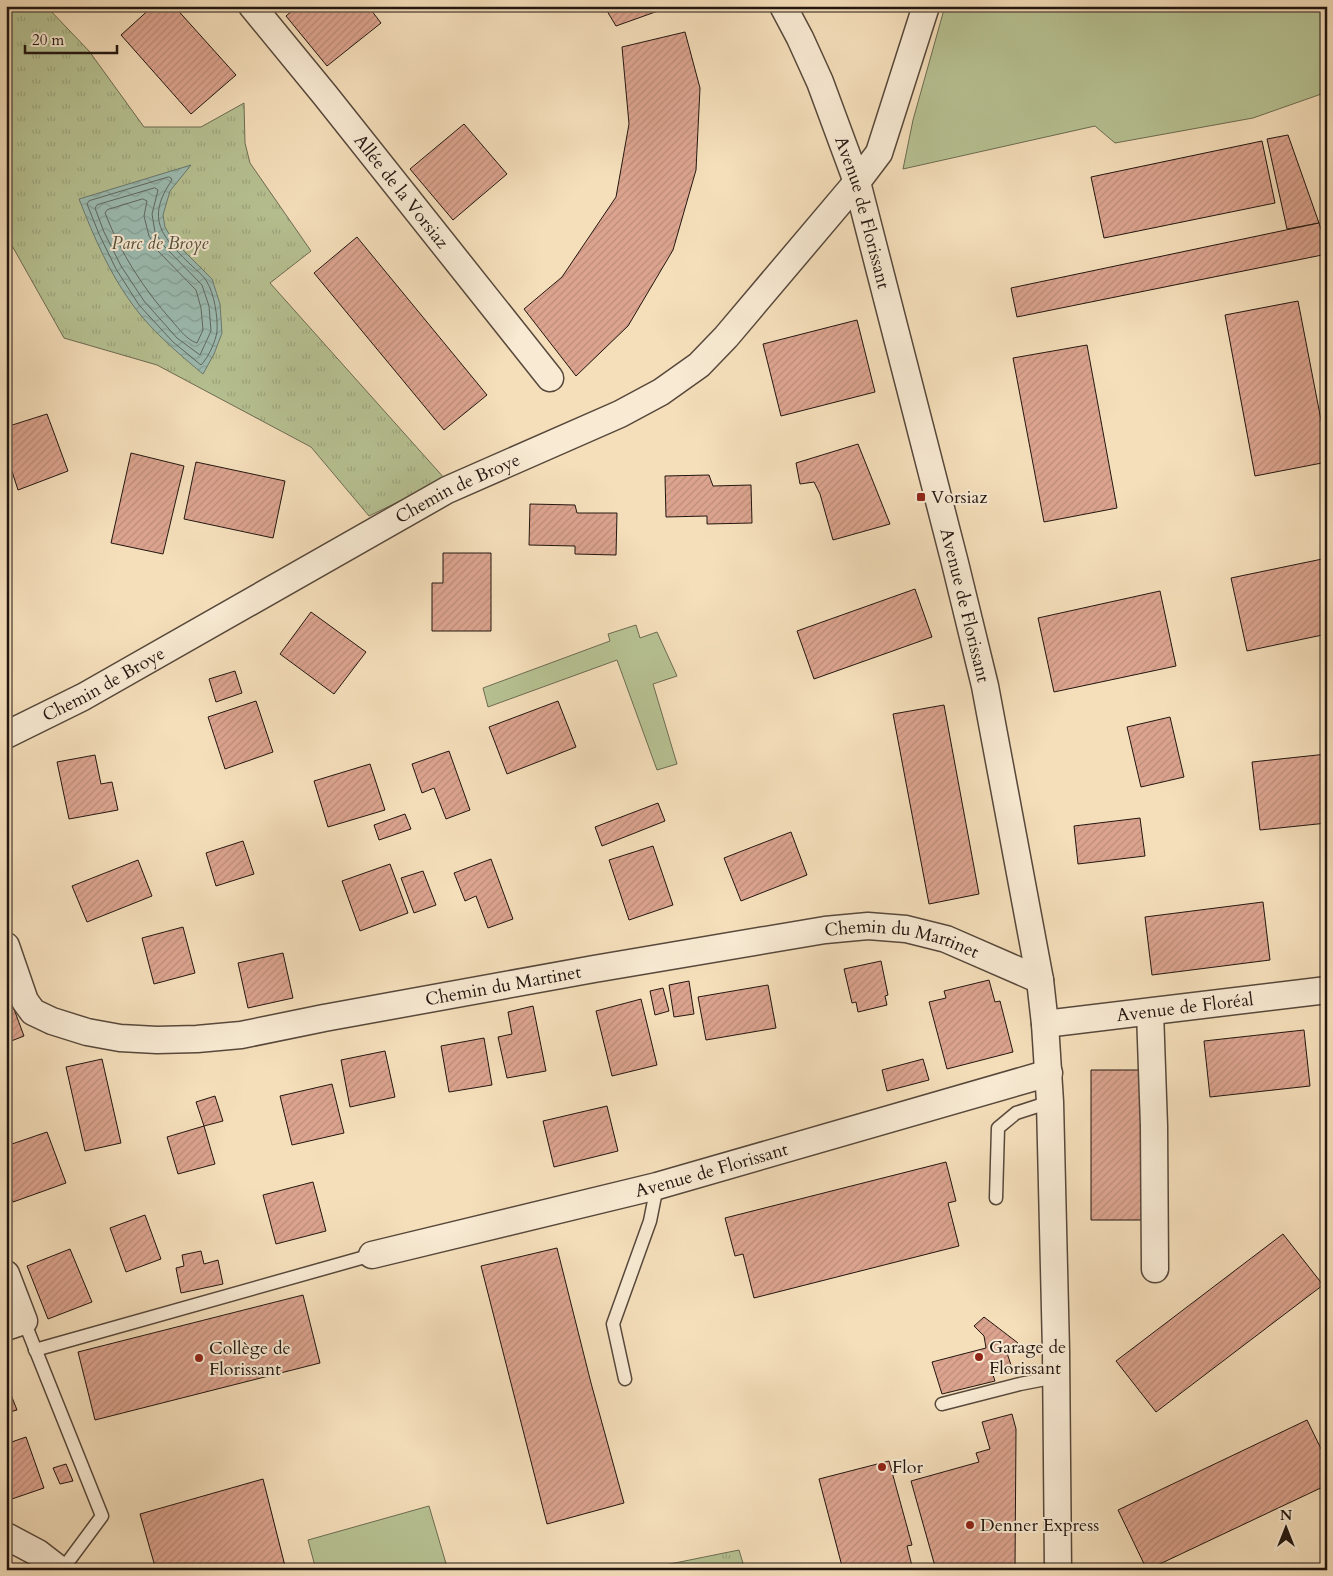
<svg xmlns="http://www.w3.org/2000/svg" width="1333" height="1576" viewBox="0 0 1333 1576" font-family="Cardo,serif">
	<defs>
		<pattern id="park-tufts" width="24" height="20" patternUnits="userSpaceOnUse" patternTransform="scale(1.25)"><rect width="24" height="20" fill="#b7c293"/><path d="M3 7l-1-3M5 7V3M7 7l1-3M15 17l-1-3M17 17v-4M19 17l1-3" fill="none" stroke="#9da67e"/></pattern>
		<pattern id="water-waves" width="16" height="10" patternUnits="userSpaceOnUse" patternTransform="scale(1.25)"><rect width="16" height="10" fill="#9cbcb2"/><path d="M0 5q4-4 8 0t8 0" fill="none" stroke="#86a198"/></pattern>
		<pattern id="building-hatch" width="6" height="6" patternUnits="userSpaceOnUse" patternTransform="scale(1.25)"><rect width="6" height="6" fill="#dca48f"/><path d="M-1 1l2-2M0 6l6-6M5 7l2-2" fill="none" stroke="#bc8c7a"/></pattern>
	</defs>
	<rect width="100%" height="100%" fill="#f5dfbb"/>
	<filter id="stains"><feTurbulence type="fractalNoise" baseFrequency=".004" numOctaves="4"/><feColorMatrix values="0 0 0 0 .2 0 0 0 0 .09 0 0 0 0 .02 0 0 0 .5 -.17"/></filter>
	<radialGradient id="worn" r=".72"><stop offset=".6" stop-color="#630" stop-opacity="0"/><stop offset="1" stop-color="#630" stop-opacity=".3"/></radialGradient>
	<g fill="#b7c293" stroke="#6c6c52">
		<path d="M945,6h382v86l-74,26 -138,25 -20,-17 -192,43 10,-49z"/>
		<path d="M636,625l4,13 17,-6 20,44 -24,8 24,80 -20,6 -40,-110 -129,47 -5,-19 127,-47 -2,-7z"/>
		<path d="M429,1506l18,61 -8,3h-123l-8,-30z"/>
	</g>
	<g fill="url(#park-tufts)" stroke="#6c6c52">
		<path d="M6,6h40l43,45 55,76h57l43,-24 1,40 5,20 61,88 -41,32 175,196 -76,37 -58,-69 -154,-82 -93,-27 -58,-103z"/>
		<path d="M739,1550l6,20h-89l-1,-3z"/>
	</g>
	<path fill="url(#water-waves)" stroke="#6b7a71" d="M191,165l-21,26 -7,24 2,12 7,12 40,40 8,25 2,29 -8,21 -11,20c-24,-20 -49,-41 -68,-66 -25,-33 -41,-71 -56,-109z"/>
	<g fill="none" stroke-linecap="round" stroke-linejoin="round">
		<g stroke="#5f6961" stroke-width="1">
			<path d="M169,177l2,1 1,2c-27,39 -10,57 19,85 5,5 13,11 16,17 7,11 11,35 10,49 -1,10 -9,27 -16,34l-28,-23 -34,-37 -23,-36 -17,-35 -12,-30 2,-3z"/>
			<path d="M155,188l3,2 -6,24 3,18 9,14 38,39 7,21 2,25 -11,24 -23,-17 -33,-37 -23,-35 -17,-34 -9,-24 2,-3z"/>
			<path d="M143,199l4,2 -3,15 5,20 9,15 38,39 5,18 2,22 -6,13c-10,-3 -18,-14 -25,-22 -29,-33 -51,-67 -67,-108l2,-3z"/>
		</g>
	</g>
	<g fill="url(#building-hatch)" stroke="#221610">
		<path d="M153,6h21l62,69 -45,39 -70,-79z"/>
		<path d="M298,6h70l13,17 -54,43 -41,-50z"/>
		<path d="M604,6h68l-56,20z"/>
		<path d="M685,32l15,56 -4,82 -23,80 -45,76 -52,50 -52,-67 38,-32 54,-80 13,-73 -7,-77z"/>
		<path d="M464,124l43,50 -54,46 -43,-51z"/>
		<path d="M1288,135l31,88 -32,6 -20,-90z"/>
		<path d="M1262,141l13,62 -171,35 -13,-61z"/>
		<path d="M1319,223l8,25v6l-310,63 -6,-29z"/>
		<path d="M357,237l130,158 -43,35 -130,-157z"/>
		<path d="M1298,301l29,150v11l-72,14 -30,-161z"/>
		<path d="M857,320l18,72 -94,24 -18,-72z"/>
		<path d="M1087,345l30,163 -73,14 -31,-164z"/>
		<path d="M47,414l21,57 -50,19 -12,-37v-26z"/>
		<path d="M858,444l32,80 -57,16 -13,-46 -6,-12 -14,2 -4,-21z"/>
		<path d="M131,453l53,13 -21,88 -52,-11z"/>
		<path d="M196,462l89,19 -12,57 -89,-19z"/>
		<path d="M709,475l4,11 38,-1 1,38 -45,1v-8l-41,1 -1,-41z"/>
		<path d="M530,504l45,1 2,8h40l-1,42 -41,-1v-8l-46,-1z"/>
		<path d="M443,553h48v78h-59v-48h11z"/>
		<path d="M1327,558v76l-80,17 -16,-73z"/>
		<path d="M915,589l17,48 -118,42 -17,-48z"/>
		<path d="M1160,591l16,75 -122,26 -16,-74z"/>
		<path d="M311,612l55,40 -32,42 -54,-40z"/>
		<path d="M235,671l7,22 -26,9 -7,-23z"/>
		<path d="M256,701l17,51 -48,17 -17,-52z"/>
		<path d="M558,701l18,46 -69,27 -18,-47z"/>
		<path d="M944,705l35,189 -50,10 -36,-190z"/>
		<path d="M1170,717l14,60 -43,10 -14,-60z"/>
		<path d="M449,751l21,59 -24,9 -12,-31 -12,5 -10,-29z"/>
		<path d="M1327,754v69l-67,7 -8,-68z"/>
		<path d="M95,755l6,29 11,-2 6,28 -49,9 -12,-57z"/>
		<path d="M370,764l15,46 -57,17 -14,-46z"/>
		<path d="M658,803l7,18 -63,25 -7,-19z"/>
		<path d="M405,814l6,15 -32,11 -5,-15z"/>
		<path d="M1140,818l5,38 -67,8 -4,-38z"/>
		<path d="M791,832l16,43 -66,26 -17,-43z"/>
		<path d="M243,841l11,33 -38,12 -10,-33z"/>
		<path d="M653,846l20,59 -44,15 -20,-60z"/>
		<path d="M491,859l22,60 -25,9 -12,-32 -11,5 -11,-28z"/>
		<path d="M138,860l14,36 -65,26 -15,-36z"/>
		<path d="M390,864l18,49 -48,18 -18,-50z"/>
		<path d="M423,871l13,34 -22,8 -13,-35z"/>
		<path d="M1263,902l7,58 -118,15 -7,-58z"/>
		<path d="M183,927l12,46 -41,11 -12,-46z"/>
		<path d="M283,953l10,45 -45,10 -10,-45z"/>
		<path d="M881,961l7,34 -3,1 2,9 -29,7 -2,-10 -4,1 -8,-34z"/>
		<path d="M989,980l6,22 5,-1 13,51 -66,17 -18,-67 17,-4 -2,-7z"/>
		<path d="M689,981l5,33 -20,3 -5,-32z"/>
		<path d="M768,985l8,43 -70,12 -8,-43z"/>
		<path d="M663,988l6,23 -14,4 -5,-24z"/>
		<path d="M8,993l16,43 -18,7v-49z"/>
		<path d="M641,999l16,66 -45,11 -16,-65z"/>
		<path d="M533,1006l13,65 -39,7 -9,-41 14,-3 -4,-22z"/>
		<path d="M1304,1030l6,56 -100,11 -6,-56z"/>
		<path d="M484,1038l8,47 -43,7 -8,-46z"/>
		<path d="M385,1051l10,46 -45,10 -9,-47z"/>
		<path d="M102,1059l19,84 -36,8 -19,-84z"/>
		<path d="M923,1059l6,21 -42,11 -5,-21z"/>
		<path d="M1091,1070h50l1,150h-51z"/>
		<path d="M332,1084l12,49 -52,12 -12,-49z"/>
		<path d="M215,1096l8,25 -19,5 -8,-24z"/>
		<path d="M607,1106l11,45 -64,16 -11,-46z"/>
		<path d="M204,1126l11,38 -37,10 -11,-37z"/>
		<path d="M47,1132l19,51 -53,19 -7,-19v-37z"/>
		<path d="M946,1162l10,39 -8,2 11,43 -205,52 -11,-44 -8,2 -10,-38z"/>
		<path d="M313,1182l13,49 -50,13 -13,-49z"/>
		<path d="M145,1215l16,44 -35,13 -16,-44z"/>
		<path d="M1283,1234l40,51 -167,127 -40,-51z"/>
		<path d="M557,1248l34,135 33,120 -77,21 -66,-258z"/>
		<path d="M70,1249l22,53 -44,17 -21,-53z"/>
		<path d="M201,1251l3,13 14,-4 5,24 -42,9 -5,-25 8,-2 -2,-11z"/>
		<path d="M303,1295l17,68 -225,57 -17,-68z"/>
		<path d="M984,1317l34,26 -11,10 5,15 -20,4 3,9 -53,13 -10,-32 54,-14 -2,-12 -10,-10z"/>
		<path d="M6,1382l11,28 -11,3z"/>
		<path d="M1012,1414l4,15 -1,141h-79l-25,-89 68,-19 -3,-9 14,-4 -8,-27z"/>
		<path d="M1307,1420l20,41v24l-180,85 -29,-60z"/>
		<path d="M26,1437l18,51 -38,13v-57z"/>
		<path d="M889,1461l23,84 -5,1 6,24h-70l-24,-91z"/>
		<path d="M66,1464l7,17 -13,3 -7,-16z"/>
		<path d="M263,1479l23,91h-130l-16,-56z"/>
	</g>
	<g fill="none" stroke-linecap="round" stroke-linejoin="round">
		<defs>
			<g id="service">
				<path d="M996,1198l2,-70 18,-15 34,-11"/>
				<path d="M24,1321l78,195 -40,54"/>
				<path d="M35,1350l337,-95"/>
				<path d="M625,1379l-12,-55 37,-103 7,-35"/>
				<path d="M942,1404l78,-20 36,-7"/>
			</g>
			<g id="minor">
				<path id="s1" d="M252,6l73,89 225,283"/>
				<path id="s2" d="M783,6l17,32 20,44 37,100 98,381 30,123 55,294 5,44 5,78 6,249 2,219"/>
				<path id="s3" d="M6,735l77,-38 364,-207 173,-76 41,-22 38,-27 27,-28 131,-155 22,-29 47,-147"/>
				<path id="s4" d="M6,946l19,55 8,11 19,9 35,11 33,6 37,2 40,-1 44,-4 83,-17 270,-49 231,-39 43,-4 38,3 40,10 94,41"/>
				<path d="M1150,1012l4,114 1,143"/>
				<path id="s5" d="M1045,1024l282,-34"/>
				<path id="s6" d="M372,1255l285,-69 392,-113"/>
				<path d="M6,1274l18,47 -18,6"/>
				<path d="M6,1536l32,17 22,17"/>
			</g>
		</defs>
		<use href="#service" stroke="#57483b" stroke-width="15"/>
		<use href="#minor" stroke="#57483b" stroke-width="29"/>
		<use href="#service" stroke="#f8ead3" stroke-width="12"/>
		<use href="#minor" stroke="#f8ead3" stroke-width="26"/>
	</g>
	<g fill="#8f2418" stroke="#f8ead3" stroke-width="2">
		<rect x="916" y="492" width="10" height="10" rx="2.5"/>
		<circle cx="979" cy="1357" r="5"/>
		<circle cx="199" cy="1358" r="5"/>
		<circle cx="882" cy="1467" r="5"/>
		<circle cx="970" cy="1525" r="5"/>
	</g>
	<g text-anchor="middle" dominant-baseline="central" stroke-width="4" stroke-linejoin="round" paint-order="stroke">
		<g font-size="18" fill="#221610" stroke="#f8ead3">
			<text stroke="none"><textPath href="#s1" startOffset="238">Allée de la Vorsiaz</textPath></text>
			<text stroke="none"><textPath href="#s2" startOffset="222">Avenue de Florissant</textPath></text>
			<text stroke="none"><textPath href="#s3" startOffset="515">Chemin de Broye</textPath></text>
			<text stroke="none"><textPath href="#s2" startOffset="628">Avenue de Florissant</textPath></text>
			<text stroke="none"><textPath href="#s3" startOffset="110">Chemin de Broye</textPath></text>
			<text stroke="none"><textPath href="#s4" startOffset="956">Chemin du Martinet</textPath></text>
			<text stroke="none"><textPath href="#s4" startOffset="551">Chemin du Martinet</textPath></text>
			<text stroke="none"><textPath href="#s5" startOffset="141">Avenue de Floréal</textPath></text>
			<text stroke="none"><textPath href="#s6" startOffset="350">Avenue de Florissant</textPath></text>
		</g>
		<g font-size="18" font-style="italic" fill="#56523e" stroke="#f8ead3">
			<text x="160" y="243">Parc de Broye</text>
		</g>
		<g font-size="18" fill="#221610" stroke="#f8ead3" text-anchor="start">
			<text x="931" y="497">Vorsiaz</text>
			<text x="989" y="1347">Garage de<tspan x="989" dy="21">Florissant</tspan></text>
			<text x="209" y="1348">Collège de<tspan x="209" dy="21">Florissant</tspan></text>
			<text x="892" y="1467">Flor</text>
			<text x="980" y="1525">Denner Express</text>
		</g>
	</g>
	<rect width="1333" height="1576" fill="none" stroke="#f5dfbb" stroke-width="25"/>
	<rect x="8" y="8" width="1318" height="1561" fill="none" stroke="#221610" stroke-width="2.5"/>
	<rect x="12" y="12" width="1308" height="1551" fill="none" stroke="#221610"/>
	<g transform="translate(1286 1528)" stroke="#f8ead3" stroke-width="4" paint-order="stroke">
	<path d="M0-4L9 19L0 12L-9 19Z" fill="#221610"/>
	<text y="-8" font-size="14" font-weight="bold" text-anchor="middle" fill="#221610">N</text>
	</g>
	<path d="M25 45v8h92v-8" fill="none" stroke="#221610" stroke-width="2.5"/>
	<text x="32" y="45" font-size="15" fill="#221610" stroke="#f8ead3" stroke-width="4" paint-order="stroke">20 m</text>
	<rect width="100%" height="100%" filter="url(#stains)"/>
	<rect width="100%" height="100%" fill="url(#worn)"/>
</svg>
